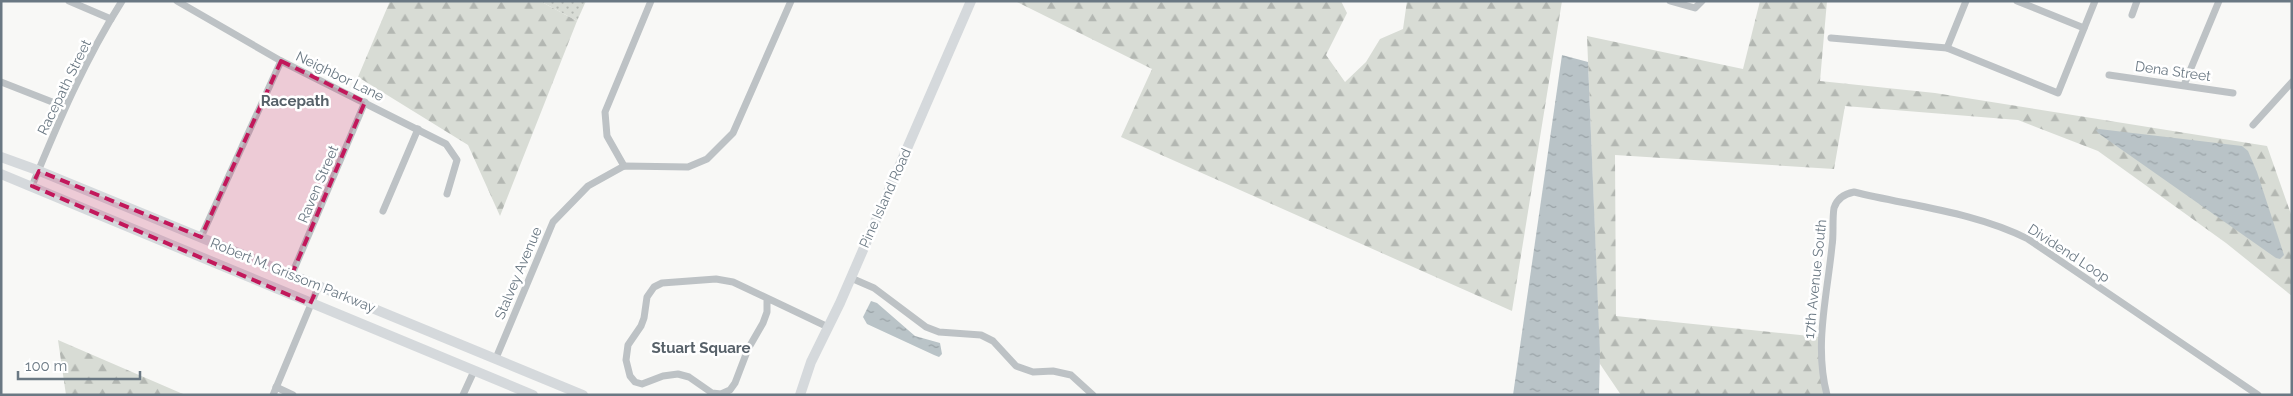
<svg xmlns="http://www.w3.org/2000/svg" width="2293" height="396" viewBox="0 0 2293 396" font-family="Raleway,sans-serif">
	<defs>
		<pattern id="grass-dots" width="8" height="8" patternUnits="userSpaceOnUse" patternTransform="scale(1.25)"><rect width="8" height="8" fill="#d8dcd5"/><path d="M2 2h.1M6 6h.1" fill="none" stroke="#b3b7b2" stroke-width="1.8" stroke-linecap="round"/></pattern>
		<pattern id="forest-firs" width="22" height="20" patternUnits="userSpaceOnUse" patternTransform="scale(1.25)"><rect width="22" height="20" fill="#d8dcd5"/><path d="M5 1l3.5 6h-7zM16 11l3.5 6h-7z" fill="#b3b7b2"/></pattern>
		<pattern id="water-ripples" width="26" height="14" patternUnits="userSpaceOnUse" patternTransform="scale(1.25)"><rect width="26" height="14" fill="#b9c3c7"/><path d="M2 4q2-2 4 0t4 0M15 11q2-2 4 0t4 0" fill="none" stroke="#9aa3a7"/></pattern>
	</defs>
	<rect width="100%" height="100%" fill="#f8f8f6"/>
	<path fill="url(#grass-dots)" d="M540,1h46l-9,20z"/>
	<g fill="url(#forest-firs)">
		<path d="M390,1h150l37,20 -77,195 -32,-71 -110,-68z"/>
		<path d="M1015,1h326l6,12 -21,42 19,27 21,-20 14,-23 23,-10 4,-28h155l-50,310 -391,-174 31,-68z"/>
		<path d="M1760,1h67l-7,80 115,12 332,53 25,71v79l-66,-53 -128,-92 -80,-31 -173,-14 -11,63 -219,-14 1,161 204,21 7,58h-206l-21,-31 -13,-328 156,33z"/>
		<path d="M58,340l125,54 3,1h-120z"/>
	</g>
	<g fill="url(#water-ripples)">
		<path d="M1562,55l26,7 12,291 -1,42h-86z"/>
		<path d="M2099,129l143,17 6,5 9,21 27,83 -4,4 -4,-1 -178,-125 -2,-3z"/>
		<path d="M871,301l6,2 38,33 25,7 2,11 -3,3 -5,-2 -67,-31 -4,-7z"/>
	</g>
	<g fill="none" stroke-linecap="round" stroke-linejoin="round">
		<g stroke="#bdc2c5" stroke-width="7">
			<path d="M69,1l42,18"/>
			<path d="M177,1l104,60 165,83 11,16 -10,34"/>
			<path d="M1670,1l25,7 7,-7"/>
			<path d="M2017,1l67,27"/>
			<path d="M2132,15l5,-14"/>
			<path d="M1831,38l116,10 111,45 37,-92"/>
			<path d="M1947,48l19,-47"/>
			<path d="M2109,75l124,18"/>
			<path d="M1,82l64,25"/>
			<path d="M2184,85l35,-84"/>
			<path d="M2253,125l39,-43"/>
			<path d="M624,166l-17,-30 -2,-24 46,-111"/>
			<path d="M32,186c26,-63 53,-127 90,-185"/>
			<path d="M383,211l35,-82"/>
			<path d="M201,237l80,-176"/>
			<path d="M292,274l73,-172"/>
			<path d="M851,278l23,10 52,39 13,5 42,3 12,6 23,25 17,6 20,-1 18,4 22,20"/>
			<path d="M767,300v12l-4,11 -15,26 -13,34 -5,7 -9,4 -9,-1 -23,-16 -11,-3 -15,2 -21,8 -7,-2 -5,-6 -4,-16 2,-15 13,-19 3,-8 3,-21 7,-10 8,-4 54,-4 17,3 95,45"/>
			<path d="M496,358l57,-136 35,-36 36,-20 64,1 19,-8 26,-26 58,-132"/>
			<path d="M276,387l17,8"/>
			<path d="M273,395l46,-110"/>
			<path d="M463,395l11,-24"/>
			<path d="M1827,395c-13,-49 0,-99 5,-149 2,-12 0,-26 2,-38 3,-10 10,-14 20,-16 57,14 121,20 174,47l230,156"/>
		</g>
		<g stroke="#d5d9dc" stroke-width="10">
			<path d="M1,157l36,13 546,225"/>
			<path d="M1,174l532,221"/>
			<path d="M800,395l11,-33 29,-59 131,-302"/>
		</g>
	</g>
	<path fill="#c2185b" fill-opacity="0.2" stroke="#c2185b" stroke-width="4" stroke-dasharray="10 6" stroke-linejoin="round" d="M281,61l84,41 -73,172 27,11 -9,19 -278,-118 7,-15 162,66z"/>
	<g text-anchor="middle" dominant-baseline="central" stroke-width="5" stroke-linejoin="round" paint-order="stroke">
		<g font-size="14" fill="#6a7883" stroke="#fff">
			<text transform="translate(2173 71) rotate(8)">Dena Street</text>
			<text transform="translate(340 76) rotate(26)">Neighbor Lane</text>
			<text transform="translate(64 87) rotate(-64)">Racepath Street</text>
			<text transform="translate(318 184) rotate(-67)">Raven Street</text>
			<text transform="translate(885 198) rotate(-66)">Pine Island Road</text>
			<text transform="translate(2069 253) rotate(33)">Dividend Loop</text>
			<text transform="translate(518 273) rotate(-67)">Stalvey Avenue</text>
			<text transform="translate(293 275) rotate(22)">Robert M. Grissom Parkway</text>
			<text transform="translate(1815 279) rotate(-84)">17th Avenue South</text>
		</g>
		<g font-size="15" font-weight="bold" fill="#576169" stroke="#fff">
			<text x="295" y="101">Racepath</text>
			<text x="701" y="348">Stuart Square</text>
		</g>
	</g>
	<rect width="2293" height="396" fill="none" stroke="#6a7883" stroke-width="5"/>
	<path d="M18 371v8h122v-8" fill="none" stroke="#6a7883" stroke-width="2.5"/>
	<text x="25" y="371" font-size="15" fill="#6a7883" stroke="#ffffff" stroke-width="4" paint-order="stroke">100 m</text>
</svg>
